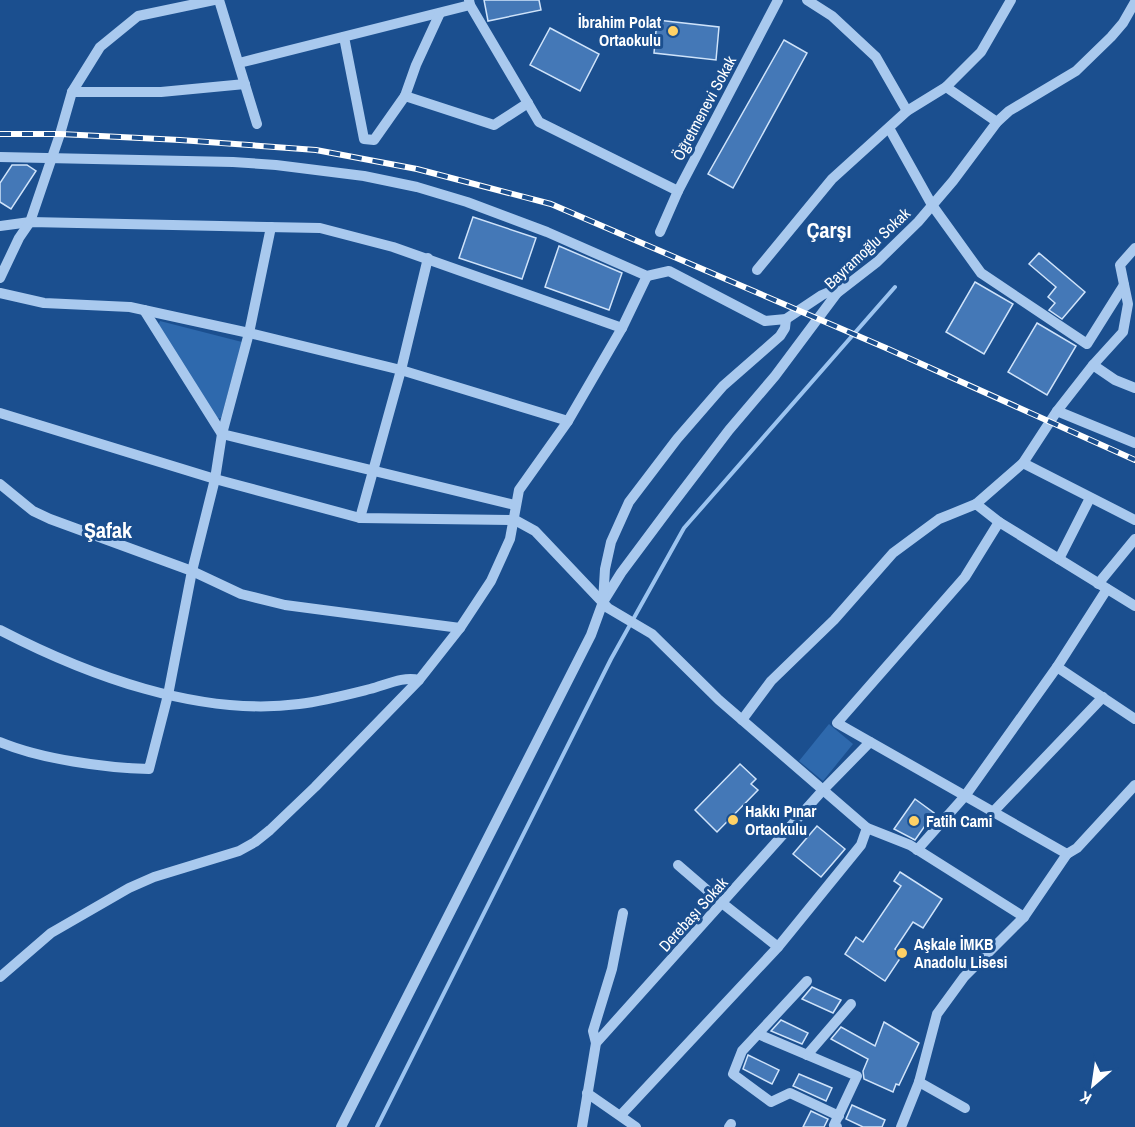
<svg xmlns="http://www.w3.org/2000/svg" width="1135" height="1127" viewBox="0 0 1135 1127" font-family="'Archivo Narrow',sans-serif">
	<rect width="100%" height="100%" fill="#1b4f8f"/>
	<g fill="#2e69ad">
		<path d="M160,321l82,21 -21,76 -5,1 -58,-93z"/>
		<path d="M829,724l24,20 -30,37 -24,-20z"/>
	</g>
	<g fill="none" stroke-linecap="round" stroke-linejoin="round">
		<path stroke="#9cc4f0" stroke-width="4" d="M377,1127l234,-468 73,-131 211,-241"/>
	</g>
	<g fill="#4478b7" stroke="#cfe3fa" stroke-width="1.5">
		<path d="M484,0h55l2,10 -53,11z"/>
		<path d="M657,20l62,7 -3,33 -62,-7z"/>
		<path d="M550,28l49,26 -19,37 -50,-26z"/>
		<path d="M784,40l23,13 -74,135 -25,-14z"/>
		<path d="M12,165h15l9,6 -25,38 -11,-7v-19z"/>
		<path d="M473,217l63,21 -14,41 -63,-21z"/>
		<path d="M559,246l63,27 -13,37 -64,-23z"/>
		<path d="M1039,253l46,39 -23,27 -13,-9 6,-7 -7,-6 8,-10 -27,-23z"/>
		<path d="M975,282l38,22 -29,50 -38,-22z"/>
		<path d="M1037,323l39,23 -29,49 -39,-23z"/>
		<path d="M740,764l16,15 -5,5 7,6 -41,42 -22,-22z"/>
		<path d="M915,799l19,14 -19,27 -21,-11z"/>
		<path d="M817,826l28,23 -24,28 -28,-23z"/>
		<path d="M900,872l42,27 -19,29 -10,-6 -18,27 8,5 -18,27 -40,-27 11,-17 7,5 38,-56 -7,-5z"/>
		<path d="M812,987l29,13 -8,13 -31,-14z"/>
		<path d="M781,1020l27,13 -6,11 -31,-13z"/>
		<path d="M884,1022l35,21 -20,42 -3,-1 -3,8 -29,-13 -1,-8 5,-12 -37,-20 10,-12 34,19z"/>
		<path d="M748,1055l31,15 -7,14 -29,-15z"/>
		<path d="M799,1074l33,14 -6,13 -33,-15z"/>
		<path d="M852,1105l33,15 -3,7h-19l-17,-8z"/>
		<path d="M811,1111l17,8 -4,8h-21z"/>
	</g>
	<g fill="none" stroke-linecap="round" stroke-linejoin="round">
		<g stroke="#a9c9ee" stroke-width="10">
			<path d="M219,0l38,124"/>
			<path d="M469,0l1,5 69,117 139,69"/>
			<path d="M807,0l25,16 44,41 31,54"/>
			<path d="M344,37l20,102 10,1 31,-44 89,29 34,-22"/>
			<path d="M239,63l231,-58"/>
			<path d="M946,87l51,35"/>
			<path d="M72,92h89l84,-8"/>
			<path d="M405,96l11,-31 24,-52"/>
			<path d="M889,128l43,77 49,68 106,71 37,-59"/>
			<path d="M0,157l233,5 43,3 88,11 53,11 50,15 80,30 100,44 22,-5 96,50 21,-2 36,-24 7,-3 8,1"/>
			<path d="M0,226l30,-4 290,6 73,19 229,81"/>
			<path d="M660,232l18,-41 100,-191"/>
			<path d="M757,270l75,-91 75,-68 39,-24 35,-35 30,-52"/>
			<path d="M0,278l19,-40 11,-16 30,-88 12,-42 28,-45 38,-31 76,-16"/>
			<path d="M0,293l44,10 86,4 119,26 152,37 167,51"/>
			<path d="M144,310l78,124 293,71"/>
			<path d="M1093,365l22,15 20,8"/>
			<path d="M1057,411l78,32"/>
			<path d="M0,413l215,66 145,39 155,2 20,11 73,77 44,26 67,66 148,128 43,17 114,72"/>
			<path d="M1023,463l112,57"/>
			<path d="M0,484l33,27 17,8 142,52 49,23 44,11 175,23"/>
			<path d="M976,504l47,-41 34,-52 36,-46 30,-33 5,-28 -8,-39 15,-17"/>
			<path d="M360,518l41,-148 27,-112"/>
			<path d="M1059,559l31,-61"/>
			<path d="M1098,584l37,-45"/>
			<path d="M603,602l18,-29 50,-67 58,-76 46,-54 62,-83 40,-31 41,-40 35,-41 44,-59 12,-11 67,-40 35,-34 12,-14 12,-21"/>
			<path d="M0,630c87,45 199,87 299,74 24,-3 47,-9 71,-15 16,-4 33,-13 49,-9"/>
			<path d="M1057,667l78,52"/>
			<path d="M742,720l29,-39 63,-61 59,-67 46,-34 37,-15 23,18"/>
			<path d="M0,742c41,17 105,26 149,27l19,-74 24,-124 23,-92 7,-45 27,-101 22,-106"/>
			<path d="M993,812l110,-115"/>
			<path d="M917,850l48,-54 92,-129 50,-78"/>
			<path d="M1067,854l-230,-131 128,-146 34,-55 136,84"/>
			<path d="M678,865l44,38 56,44"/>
			<path d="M0,977l51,-44 78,-45 25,-11 85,-26 16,-9 15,-12 45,-43 104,-107 41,-52 31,-47 19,-42 9,-49 49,-69 54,-93 25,-52"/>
			<path d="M807,981l-65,70 -9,23 38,28 19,-9 49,23"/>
			<path d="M758,1034l99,42 -23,49 3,2"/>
			<path d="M596,1043l-3,-12 19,-62 11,-56"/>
			<path d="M807,1055l44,-51"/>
			<path d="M919,1082l46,26"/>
			<path d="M587,1093l49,34"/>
			<path d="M621,1115l157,-168 83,-102 6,-17"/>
			<path d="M341,1127l250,-492 12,-33 2,-33 6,-27 18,-40 48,-63 46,-53 57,-50 5,-8 1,-9"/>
			<path d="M582,1127l14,-84 227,-253 47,-48"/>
			<path d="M729,1127l2,-3"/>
			<path d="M901,1127l18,-45 18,-68 27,-37 60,-60 43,-63 10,-6 58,-63"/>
		</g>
		<defs>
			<path id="rail" d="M0,134h60l120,6 136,10 101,19 134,35 335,144 249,112"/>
		</defs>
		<use href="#rail" stroke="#fff" stroke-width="6"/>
		<use href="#rail" stroke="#1b4f8f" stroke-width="4" stroke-dasharray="11" stroke-linecap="butt"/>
	</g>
	<g fill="#ffd166" stroke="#1b4f8f" stroke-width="2">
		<circle cx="673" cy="31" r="6"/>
		<circle cx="733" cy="820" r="6"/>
		<circle cx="914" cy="821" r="6"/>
		<circle cx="902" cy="953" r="6"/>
	</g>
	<g text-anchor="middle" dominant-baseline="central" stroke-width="6" stroke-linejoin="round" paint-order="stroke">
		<g font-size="16" font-weight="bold" fill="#fff" stroke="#1b4f8f" text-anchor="start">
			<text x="661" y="22" text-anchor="end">İbrahim Polat<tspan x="661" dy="18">Ortaokulu</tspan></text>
			<text x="745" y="811">Hakkı Pınar<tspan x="745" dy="18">Ortaokulu</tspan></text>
			<text x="926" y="821">Fatih Cami</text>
			<text x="914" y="944">Aşkale İMKB<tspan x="914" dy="18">Anadolu Lisesi</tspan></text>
		</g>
		<g font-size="16" fill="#fff" stroke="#1b4f8f">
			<text transform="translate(704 108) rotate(-62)">Öğretmenevi Sokak</text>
			<text transform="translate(867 248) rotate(-43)">Bayramoğlu Sokak</text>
			<text transform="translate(693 914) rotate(-48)">Derebaşı Sokak</text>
		</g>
		<g font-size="22" font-weight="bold" fill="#fff" stroke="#1b4f8f">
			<text x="829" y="230">Çarşı</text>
			<text x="108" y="530">Şafak</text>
		</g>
	</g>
	<g transform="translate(1093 1085) rotate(209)" stroke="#1b4f8f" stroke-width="4.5" paint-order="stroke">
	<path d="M0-4.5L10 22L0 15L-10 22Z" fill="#ffffff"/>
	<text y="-9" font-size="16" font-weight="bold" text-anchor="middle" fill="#ffffff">K</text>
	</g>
</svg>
